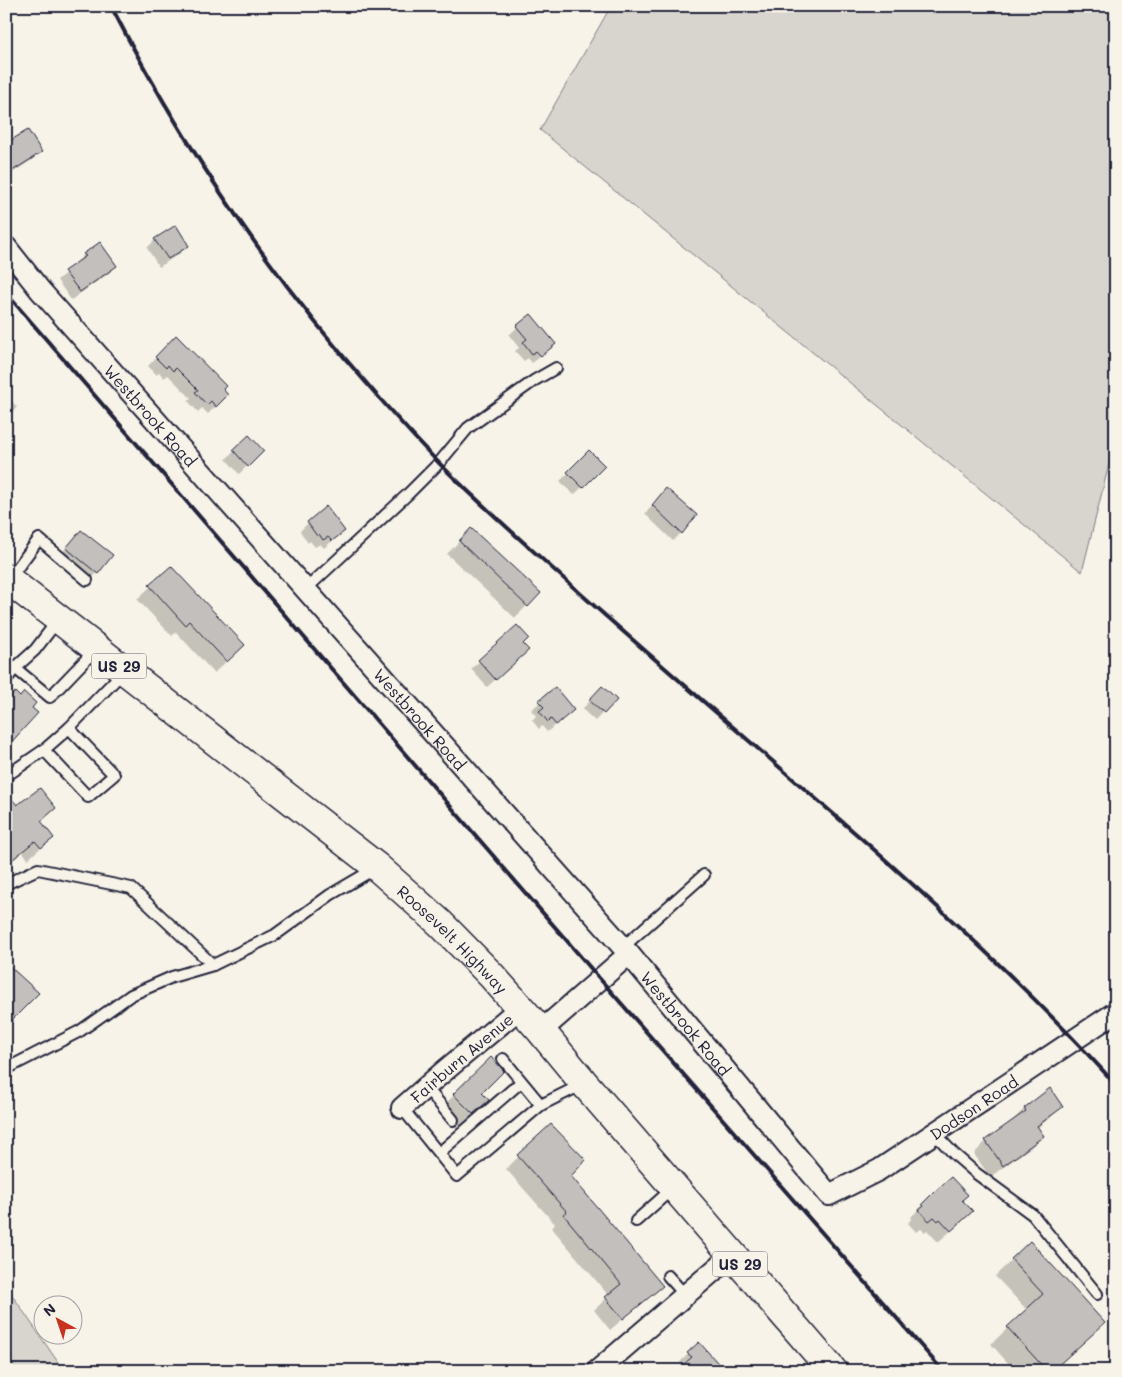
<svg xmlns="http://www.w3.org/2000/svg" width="1122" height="1377" viewBox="0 0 1122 1377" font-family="Mali,sans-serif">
	<rect width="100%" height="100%" fill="#f7f3e8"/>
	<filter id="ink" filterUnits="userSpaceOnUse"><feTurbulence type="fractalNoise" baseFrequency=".02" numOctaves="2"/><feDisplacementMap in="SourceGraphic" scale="10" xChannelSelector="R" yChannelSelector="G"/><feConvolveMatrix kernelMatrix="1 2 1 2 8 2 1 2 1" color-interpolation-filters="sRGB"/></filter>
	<g filter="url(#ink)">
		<g fill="#d8d5cf" stroke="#7d7c85">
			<path d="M611,6h505v430l-34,136 -542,-442z"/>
			<path d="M6,1286l58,85h-58z"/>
		</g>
		<g fill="#0003">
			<path d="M6,145l34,7 -8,8 -26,17z"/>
			<path d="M155,240l32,6 -8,8 -20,13 -12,-19z"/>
			<path d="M84,255l32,11 -8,8 -37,26 -14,-20 20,-16 -1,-1z"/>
			<path d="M530,315l16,37 -14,11 -4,-5 -4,3 -9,-10 4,-3 -10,-13z"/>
			<path d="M176,337l51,58 -19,19 -6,-6 -4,4 -10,-11 3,-3 -23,-23 -4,3 -5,-6 -2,3 -9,-9z"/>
			<path d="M6,395l11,12 -11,11z"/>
			<path d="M249,437l13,14 -23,23 -13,-15z"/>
			<path d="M589,452l14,14 -29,29 -14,-14z"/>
			<path d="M658,498l23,35 -8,8 -28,-27z"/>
			<path d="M308,523l36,8 -20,17 -4,-4 -5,3 -5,-6 -2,2 -8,-12z"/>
			<path d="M471,529l68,64 -24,25 -68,-64z"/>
			<path d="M81,531l16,42 -8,8 -30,-25z"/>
			<path d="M171,568l73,77 -30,28 -38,-41 -4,4 -35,-37z"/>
			<path d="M517,627l2,31 -32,29 -16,-18z"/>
			<path d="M603,688l12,12 -20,21 -13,-12z"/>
			<path d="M555,689l10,28 -18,15 -5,-6 -3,3 -7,-9 4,-4 -5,-6z"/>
			<path d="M6,803l11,4 38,1 -15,14 12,16 -24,21 -5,-7 -17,14z"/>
			<path d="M491,1059l-11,34 8,7 -28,26 -18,-19z"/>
			<path d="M1050,1090l11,17 -12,12 -12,9 6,8 -13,12 -40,29 -16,-23 12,-13 27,-19 -1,-1 12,-12z"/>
			<path d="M550,1126l19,50 92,110 -51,44 -16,-20 15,-14 -57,-68 3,-4 -49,-55z"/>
			<path d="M935,1193l26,7 -2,24 -21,18 -11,-12 -2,2 -4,-3 -5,3 -8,-9 4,-5 -1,-1z"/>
			<path d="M1012,1260l75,79 -35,32h-37l-24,-27 36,-34 -32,-34z"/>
			<path d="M699,1344l25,27 -40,-5 -4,-4z"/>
		</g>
		<g fill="#c2bfbd" stroke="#22223b">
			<path d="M28,130l14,22 -36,23v-32z"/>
			<path d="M176,225l13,21 -21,13 -14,-20z"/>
			<path d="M100,242l17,24 -37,26 -16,-21 22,-15 -3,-2z"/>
			<path d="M531,314l25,30 -15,12 -5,-5 -4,3 -9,-12 4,-3 -11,-13z"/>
			<path d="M176,335l50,51 -3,3 5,6 -12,12 -5,-6 -4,4 -12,-13 3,-2 -22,-22 -3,3 -5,-6 -2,3 -11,-11z"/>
			<path d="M249,435l15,16 -16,16 -15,-17z"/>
			<path d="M589,450l16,16 -22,22 -16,-16z"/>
			<path d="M666,488l31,27 -15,19 -30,-29z"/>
			<path d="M326,506l19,25 -13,10 -4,-4 -5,3 -4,-6 -2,2 -10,-14z"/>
			<path d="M471,528l70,65 -13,14 -69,-66z"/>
			<path d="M81,530l32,25 -15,19 -32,-26z"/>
			<path d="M171,566l74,79 -18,17 -38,-41 -4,4 -36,-40z"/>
			<path d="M517,625l12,13 -6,6 6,6 -33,30 -18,-20z"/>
			<path d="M602,686l15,14 -13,14 -15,-14z"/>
			<path d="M555,687l19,23 -18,15 -5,-6 -3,3 -9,-11 5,-4 -6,-6z"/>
			<path d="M15,692l5,5 4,-5 12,11 -4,5 6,5 -32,35v-46z"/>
			<path d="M40,788l16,20 -15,13 13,17 -13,10 -6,-7 -22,18 -7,-9v-58l11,13z"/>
			<path d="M6,963l33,30 -33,33z"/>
			<path d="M491,1057l13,14 -22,22 7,7 -16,14 -20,-20z"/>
			<path d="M1050,1088l13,19 -26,19 7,10 -41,30 -18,-26 41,-29 -2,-3z"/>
			<path d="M551,1124l35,36 -15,16 92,110 -40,33 -18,-22 16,-13 -58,-70 4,-2 -50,-57z"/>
			<path d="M951,1177l17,18 -6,5 11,11 -22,20 -11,-12 -2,2 -4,-4 -5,4 -10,-11 5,-4 -2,-2 12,-12z"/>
			<path d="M1030,1241l75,82 -53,48h-5l-40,-44 36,-33 -32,-35z"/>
			<path d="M699,1342l26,29h-49l16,-14 -5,-4z"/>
		</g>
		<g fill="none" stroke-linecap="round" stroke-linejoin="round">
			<defs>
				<g id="lane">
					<path d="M9,579l30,-40 48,41"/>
					<path d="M306,589l101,-94 32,-32 29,-35 67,-48 21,-12"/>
					<path d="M15,668l35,29 46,-48"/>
					<path d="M6,680l9,-12 20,-18 23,-30"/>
					<path d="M44,750l44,47 26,-22 -45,-47"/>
					<path d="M6,776l38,-26 25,-22 55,-57"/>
					<path d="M6,884l32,-15 93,19 82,77 62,-30 55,-40 46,-27"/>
					<path d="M623,947l81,-72"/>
					<path d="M503,1059l38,46"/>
					<path d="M6,1069l74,-38 51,-36 41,-18 41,-12"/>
					<path d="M426,1087l27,33"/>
					<path d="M402,1108l55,68 84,-71 42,-21"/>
					<path d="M934,1133l20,21 23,20 56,41 64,79"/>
					<path d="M439,1153l82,-71"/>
					<path d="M636,1221l37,-33"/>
					<path d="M668,1276l17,19"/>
				</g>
				<g id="street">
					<path id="s1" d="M6,247l34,43 589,664 200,241 50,-25 237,-158"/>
					<path d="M541,1031l88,-77"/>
					<path id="s2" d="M402,1108l40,-35 78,-65"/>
					<path d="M597,1371l135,-116"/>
				</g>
				<g id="primary">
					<path id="s3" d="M6,578l371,289 63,56 52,53 49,55 43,52 249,288"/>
				</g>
			</defs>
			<use href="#lane" stroke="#22223b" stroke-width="14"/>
			<use href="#street" stroke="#22223b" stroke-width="24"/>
			<use href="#primary" stroke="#22223b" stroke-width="31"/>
			<use href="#lane" stroke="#f7f3e8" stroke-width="10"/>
			<use href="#street" stroke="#f7f3e8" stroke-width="20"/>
			<use href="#primary" stroke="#f7f3e8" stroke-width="28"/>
			<g stroke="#22223b" stroke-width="4">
				<path d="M111,6c72,140 160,270 264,387 21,24 43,49 66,72 42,42 87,81 131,121 98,88 199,173 298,260 85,76 169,153 246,239"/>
				<path d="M6,293l594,686 343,392"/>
			</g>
		</g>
	</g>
	<g text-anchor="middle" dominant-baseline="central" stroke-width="4.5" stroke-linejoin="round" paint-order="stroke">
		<g fill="#f7f3e8" stroke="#62616f" stroke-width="1">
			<rect x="91.5" y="653.5" width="55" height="25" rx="4"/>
			<rect x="712.5" y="1251.5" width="55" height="25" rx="4"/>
		</g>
		<g font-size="15" font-weight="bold" fill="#22223b">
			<text x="119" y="666">US 29</text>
			<text x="740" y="1264">US 29</text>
		</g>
		<g font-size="16" fill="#22223b" stroke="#f7f3e8">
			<text stroke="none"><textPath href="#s1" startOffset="222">Westbrook Road</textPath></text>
			<text stroke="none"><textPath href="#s1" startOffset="628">Westbrook Road</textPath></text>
			<text stroke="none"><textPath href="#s3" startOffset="575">Roosevelt Highway</textPath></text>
			<text stroke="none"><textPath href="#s1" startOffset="1032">Westbrook Road</textPath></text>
			<text stroke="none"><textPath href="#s2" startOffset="78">Fairburn Avenue</textPath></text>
			<text stroke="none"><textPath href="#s1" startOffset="1425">Dodson Road</textPath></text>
		</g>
	</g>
	<rect width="1122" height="1377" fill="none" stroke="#f7f3e8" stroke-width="25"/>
	<rect x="12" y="12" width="1097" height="1352" fill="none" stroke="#22223b" stroke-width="2" filter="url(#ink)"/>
	<g transform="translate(58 1320) rotate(320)"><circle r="24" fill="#f7f3e8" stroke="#a29fa3"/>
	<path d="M0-4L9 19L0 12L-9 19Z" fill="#c8321e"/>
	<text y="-8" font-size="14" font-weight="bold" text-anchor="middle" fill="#22223b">N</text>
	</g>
</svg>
